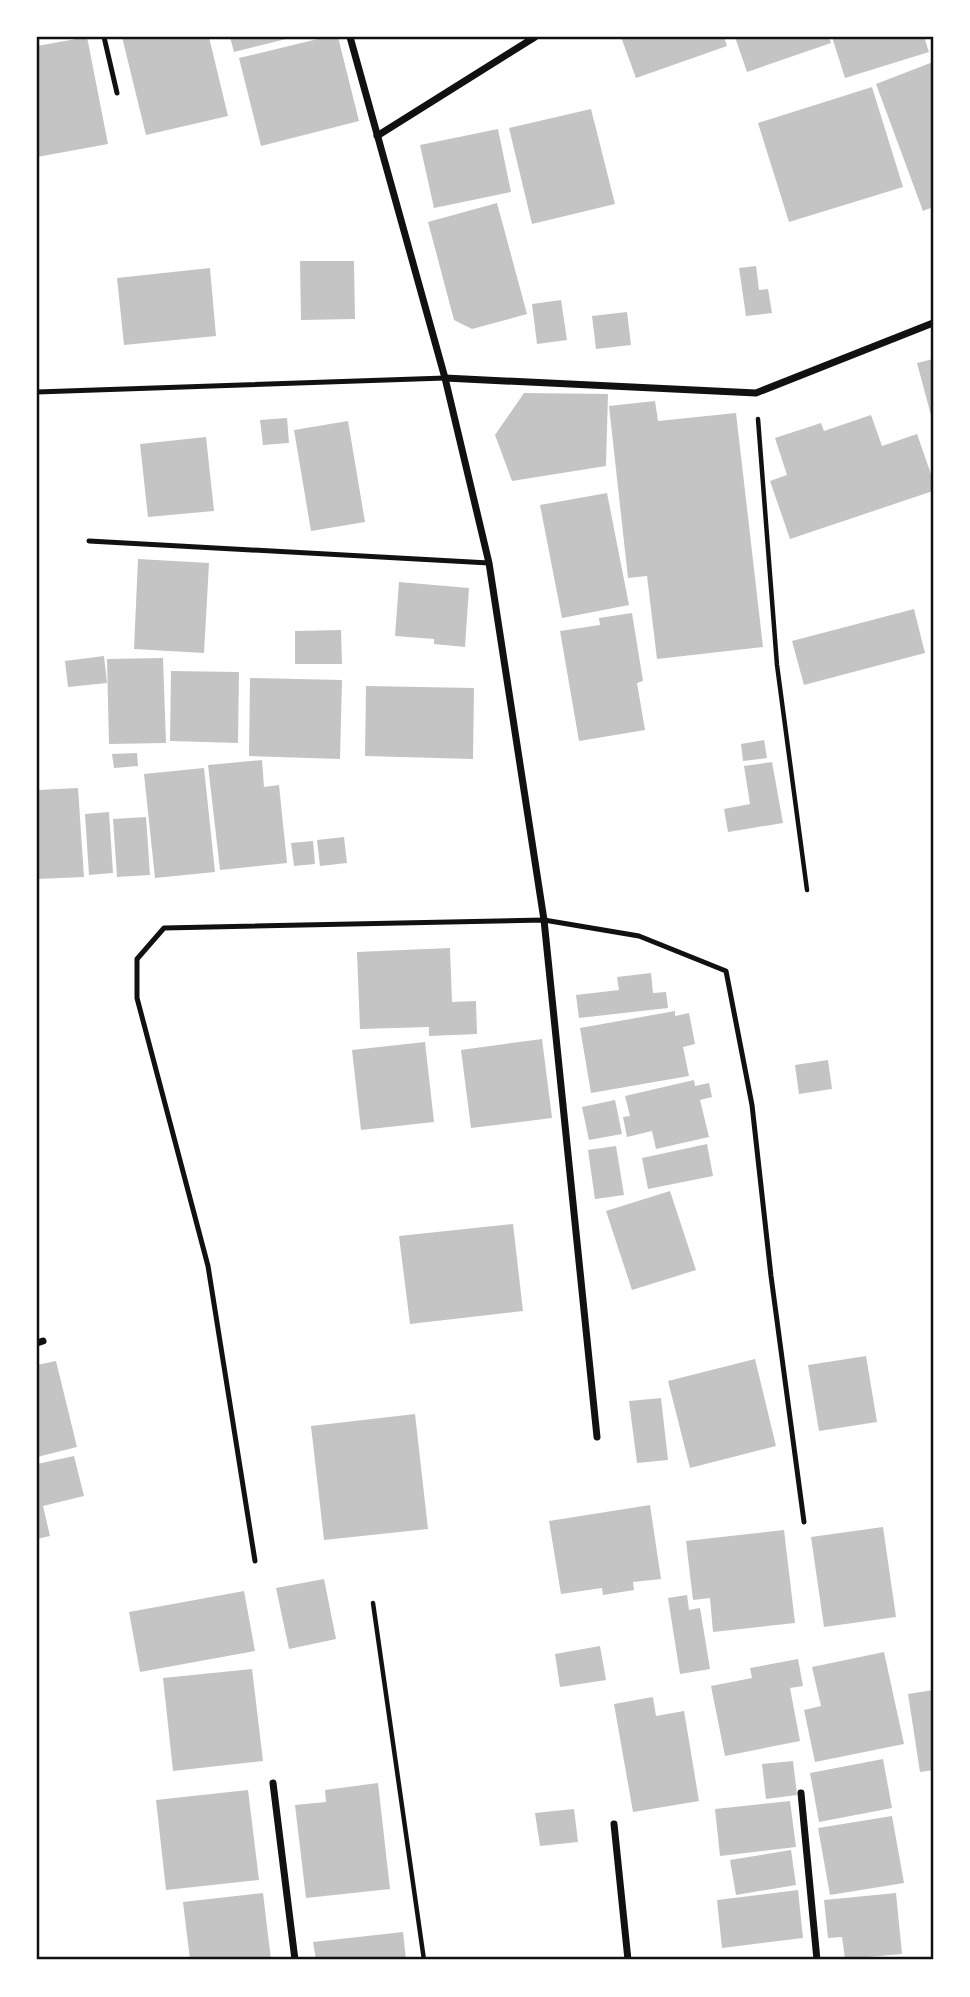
<svg xmlns="http://www.w3.org/2000/svg" width="970" height="1997" viewBox="0 0 970 1997" font-family="'Archivo Narrow',sans-serif">
	<rect width="100%" height="100%" fill="#fff"/>
	<g fill="#c4c4c4">
		<path d="M87,37l21,107 -71,13v-111z"/>
		<path d="M122,37h87l19,79 -82,19z"/>
		<path d="M230,37h60v1l-56,14z"/>
		<path d="M326,37h12l21,84 -98,25 -22,-88z"/>
		<path d="M621,37h103l3,9 -91,32z"/>
		<path d="M735,37h94l2,6 -84,29z"/>
		<path d="M832,37h92l5,15 -84,26z"/>
		<path d="M933,62v145l-10,4 -47,-127z"/>
		<path d="M872,87l31,100 -114,35 -31,-99z"/>
		<path d="M591,109l24,95 -83,20 -23,-96z"/>
		<path d="M498,129l13,63 -77,16 -14,-63z"/>
		<path d="M497,203l30,111 -55,15 -18,-9 -26,-98z"/>
		<path d="M300,261h54l1,58 -54,1z"/>
		<path d="M756,266l3,24 9,-1 4,24 -26,3 -7,-48z"/>
		<path d="M210,268l6,68 -92,9 -7,-67z"/>
		<path d="M561,300l6,40 -30,4 -5,-40z"/>
		<path d="M627,312l4,33 -35,4 -4,-33z"/>
		<path d="M933,359v60h-1l-15,-56z"/>
		<path d="M524,393l84,1 -2,72 -94,15 -17,-46z"/>
		<path d="M655,401l3,20 78,-8 27,234 -106,12 -10,-83 -19,2 -19,-172z"/>
		<path d="M871,415l11,31 35,-12 16,46v11l-143,48 -20,-58 17,-6 -12,-37 46,-15 3,8z"/>
		<path d="M287,418l2,25 -26,2 -3,-25z"/>
		<path d="M348,421l17,101 -54,9 -17,-101z"/>
		<path d="M206,437l8,74 -66,6 -8,-73z"/>
		<path d="M607,493l22,112 -67,13 -22,-113z"/>
		<path d="M138,559l71,4 -5,90 -70,-4z"/>
		<path d="M399,582l70,6 -4,59 -31,-3v-5l-39,-3z"/>
		<path d="M914,609l11,44 -121,32 -12,-44z"/>
		<path d="M632,613l11,68 -6,2 8,47 -66,11 -19,-110 40,-6 -1,-7z"/>
		<path d="M341,630l1,34h-47v-33z"/>
		<path d="M104,656l3,27 -39,4 -3,-26z"/>
		<path d="M163,658l3,85 -57,1 -2,-85z"/>
		<path d="M171,671l68,1 -1,71 -68,-2z"/>
		<path d="M250,678l92,2 -2,79 -91,-3z"/>
		<path d="M366,686l108,2 -1,71 -108,-3z"/>
		<path d="M764,740l3,18 -24,3 -2,-17z"/>
		<path d="M137,753l1,13 -24,2 -2,-14z"/>
		<path d="M262,760l2,27 15,-2 8,78 -67,7 -12,-105z"/>
		<path d="M772,762l11,61 -55,9 -4,-23 26,-5 -6,-38z"/>
		<path d="M204,768l11,104 -60,6 -11,-104z"/>
		<path d="M78,788l6,89 -47,2v-89z"/>
		<path d="M109,812l4,61 -24,2 -4,-61z"/>
		<path d="M146,817l4,58 -33,2 -4,-58z"/>
		<path d="M344,837l3,26 -27,3 -3,-26z"/>
		<path d="M313,841l2,23 -21,2 -3,-23z"/>
		<path d="M450,948l2,54 24,-1 1,33 -48,2v-9l-69,2 -3,-77z"/>
		<path d="M651,973l2,20 13,-1 2,16 -89,10 -3,-23 43,-5 -2,-13z"/>
		<path d="M675,1011v5l14,-3 6,31 -12,3 6,29 -98,17 -11,-65z"/>
		<path d="M542,1039l10,79 -81,10 -10,-78z"/>
		<path d="M425,1042l9,80 -73,8 -9,-80z"/>
		<path d="M828,1060l4,29 -33,5 -4,-29z"/>
		<path d="M694,1080l1,6 14,-3 3,14 -12,3 9,37 -53,12 -4,-18 -25,6 -4,-20 7,-1 -5,-20z"/>
		<path d="M615,1100l7,34 -33,6 -7,-33z"/>
		<path d="M707,1144l6,32 -65,13 -6,-31z"/>
		<path d="M616,1146l8,49 -29,4 -7,-49z"/>
		<path d="M670,1191l26,79 -64,20 -26,-79z"/>
		<path d="M513,1224l10,87 -113,13 -11,-88z"/>
		<path d="M866,1356l11,66 -58,9 -11,-66z"/>
		<path d="M755,1359l21,87 -86,22 -22,-87z"/>
		<path d="M56,1361l21,86 -40,10v-92z"/>
		<path d="M661,1398l7,62 -31,3 -8,-62z"/>
		<path d="M415,1414l13,115 -104,11 -13,-114z"/>
		<path d="M74,1456l10,40 -41,10 7,30 -13,3v-75z"/>
		<path d="M650,1505l11,74 -28,3 1,8 -31,5 -1,-7 -41,6 -12,-73z"/>
		<path d="M883,1527l13,90 -72,10 -13,-90z"/>
		<path d="M784,1530l11,93 -82,9 -3,-34 -17,2 -7,-59z"/>
		<path d="M324,1579l12,60 -47,10 -13,-61z"/>
		<path d="M244,1591l11,60 -115,21 -11,-60z"/>
		<path d="M687,1595l2,15 11,-2 10,61 -30,5 -12,-76z"/>
		<path d="M600,1646l6,34 -46,7 -5,-33z"/>
		<path d="M884,1652l20,92 -89,18 -11,-52 17,-4 -9,-39z"/>
		<path d="M798,1659l5,27 -13,2 10,53 -75,15 -14,-70 41,-8 -2,-10z"/>
		<path d="M252,1669l11,92 -90,10 -10,-93z"/>
		<path d="M933,1690v80l-13,2 -12,-78z"/>
		<path d="M653,1697l3,19 28,-5 15,90 -66,11 -19,-108z"/>
		<path d="M883,1759l9,49 -73,14 -9,-49z"/>
		<path d="M793,1761l4,34 -31,4 -4,-35z"/>
		<path d="M378,1783l12,106 -84,9 -11,-93 31,-3 -1,-12z"/>
		<path d="M248,1790l11,90 -93,10 -10,-90z"/>
		<path d="M790,1801l6,46 -76,9 -5,-47z"/>
		<path d="M574,1809l4,33 -38,4 -5,-33z"/>
		<path d="M892,1816l12,67 -74,12 -12,-67z"/>
		<path d="M791,1850l5,35 -60,10 -6,-35z"/>
		<path d="M798,1890l5,48 -81,10 -5,-48z"/>
		<path d="M263,1893l8,67h-81l-7,-58z"/>
		<path d="M896,1893l6,61 -57,5 -3,-22 -14,1 -4,-38z"/>
		<path d="M403,1932l3,28h-90l-3,-18z"/>
	</g>
	<g fill="none" stroke-linecap="round" stroke-linejoin="round">
		<g stroke="#111" stroke-width="4.5">
			<path d="M758,419l19,246 30,225"/>
			<path d="M373,1603l51,357"/>
		</g>
		<g stroke="#111" stroke-width="5">
			<path d="M104,37l13,56"/>
			<path d="M37,392l408,-14"/>
			<path d="M89,541l400,22"/>
			<path d="M255,1561l-47,-295 -71,-268v-39l27,-31 380,-8 95,16 87,35 26,134 19,171 33,246"/>
		</g>
		<g stroke="#111" stroke-width="7">
			<path d="M350,37l95,341 44,185 55,357 53,517"/>
			<path d="M377,136l158,-99"/>
			<path d="M445,378l311,15 177,-70"/>
			<path d="M37,1343l6,-2"/>
			<path d="M273,1783l22,177"/>
			<path d="M801,1793l16,167"/>
			<path d="M614,1824l14,136"/>
		</g>
	</g>
	<rect width="970" height="1997" fill="none" stroke="#ffffff" stroke-width="77"/>
	<rect x="38" y="38" width="894" height="1920" fill="none" stroke="#111" stroke-width="2.5"/>
</svg>
